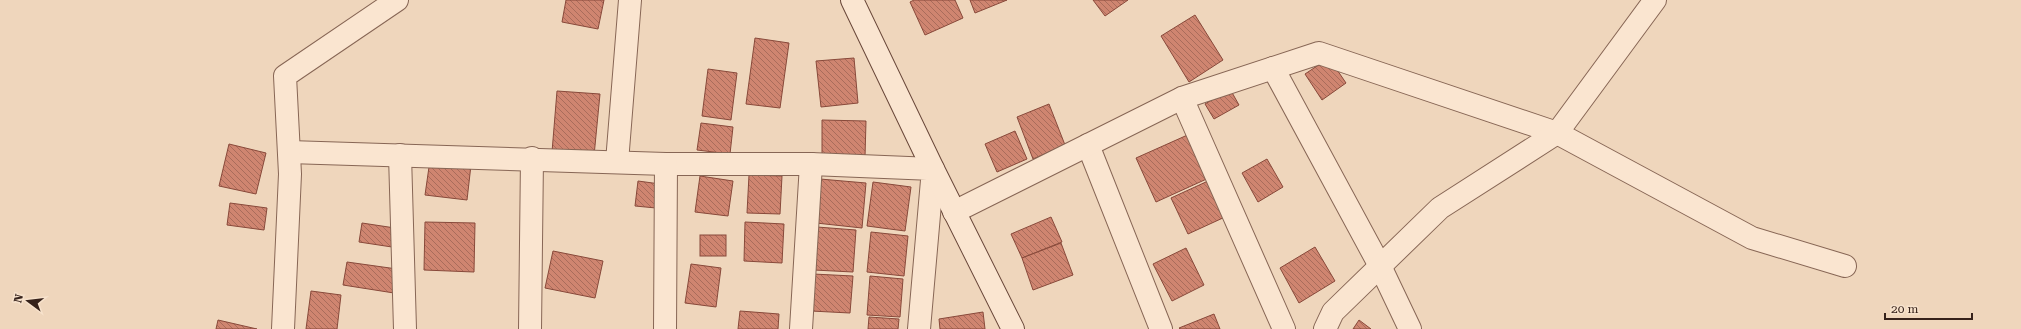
<svg xmlns="http://www.w3.org/2000/svg" width="2021" height="329" viewBox="0 0 2021 329" font-family="'Roboto Serif',serif">
	<defs>
		<pattern id="building-back-hatch" width="6" height="6" patternUnits="userSpaceOnUse"><rect width="6" height="6" fill="#cf8570"/><path d="M-1 5l2 2M0 0l6 6M5-1l2 2" fill="none" stroke="#a96c5b"/></pattern>
	</defs>
	<rect width="100%" height="100%" fill="#efd6bc"/>
	<g fill="url(#building-back-hatch)" stroke="#88493a">
		<path d="M566,0h38l-6,29 -36,-7z"/>
		<path d="M914,0h41l8,18 -38,17 -15,-33z"/>
		<path d="M970,0h37l-32,13z"/>
		<path d="M1093,0h35l-23,16z"/>
		<path d="M1195,15l28,45 -34,22 -28,-46z"/>
		<path d="M755,38l34,5 -9,65 -34,-4z"/>
		<path d="M854,58l4,45 -37,4 -5,-46z"/>
		<path d="M1329,58l17,25 -24,17 -17,-26z"/>
		<path d="M708,69l29,4 -6,47 -29,-4z"/>
		<path d="M1230,89l9,16 -25,14 -9,-15z"/>
		<path d="M557,91l43,3 -6,62 -42,-4z"/>
		<path d="M1049,104l16,41 -32,14 -16,-42z"/>
		<path d="M822,120l44,1 -1,36 -43,-1z"/>
		<path d="M701,123l32,4 -3,27 -33,-4z"/>
		<path d="M1015,131l12,28 -30,13 -12,-28z"/>
		<path d="M1192,133l19,44 -55,25 -20,-44z"/>
		<path d="M229,144l37,9 -10,41 -37,-8z"/>
		<path d="M1267,159l16,28 -25,15 -16,-29z"/>
		<path d="M430,160l41,5 -4,35 -42,-5z"/>
		<path d="M749,175l33,1 -2,38 -33,-1z"/>
		<path d="M700,176l33,5 -5,35 -33,-4z"/>
		<path d="M820,179l46,4 -4,45 -46,-5z"/>
		<path d="M638,181l22,3 -4,24 -21,-2z"/>
		<path d="M1208,181l17,36 -37,17 -17,-36z"/>
		<path d="M873,182l38,5 -6,44 -38,-5z"/>
		<path d="M230,203l37,5 -3,22 -37,-5z"/>
		<path d="M1051,217l11,25 -40,16 -11,-24z"/>
		<path d="M425,222l50,1 -1,49 -50,-2z"/>
		<path d="M745,222l39,2 -2,39 -38,-2z"/>
		<path d="M362,223l33,5 -3,19 -33,-5z"/>
		<path d="M817,227l39,3 -3,42 -39,-2z"/>
		<path d="M871,232l37,4 -4,40 -37,-4z"/>
		<rect x="700" y="235" width="26" height="21"/>
		<path d="M1061,243l12,32 -40,15 -11,-32z"/>
		<path d="M1315,247l20,34 -36,22 -19,-35z"/>
		<path d="M1186,248l18,37 -32,16 -19,-37z"/>
		<path d="M553,251l50,10 -8,37 -50,-10z"/>
		<path d="M347,262l50,7 -3,24 -51,-8z"/>
		<path d="M691,264l30,4 -5,39 -31,-4z"/>
		<path d="M813,274l40,2 -3,37 -39,-2z"/>
		<path d="M870,276l33,3 -3,38 -33,-2z"/>
		<path d="M311,291l30,4 -4,34h-31z"/>
		<path d="M740,311l39,3 -1,15h-40z"/>
		<path d="M983,312l2,17h-45l-1,-10z"/>
		<path d="M1214,314l6,15h-40l-1,-1z"/>
		<path d="M869,317l30,2 -1,10h-30z"/>
		<path d="M218,320l39,9h-41z"/>
		<path d="M1359,320l12,9h-18z"/>
	</g>
	<g fill="none" stroke-linecap="round" stroke-linejoin="round">
		<defs>
			<g id="minor">
				<path d="M1273,68l107,198 30,63"/>
				<path d="M1182,98l102,231"/>
				<path d="M1088,145l73,184"/>
				<path d="M289,152l377,12h145l122,5 -14,160"/>
				<path d="M400,155l5,174"/>
				<path d="M617,162l13,-162"/>
				<path d="M954,212l228,-114 137,-45 238,80 195,105 93,28"/>
				<path d="M283,329l7,-155 -5,-98 112,-76"/>
				<path d="M530,329l2,-171"/>
				<path d="M665,329l1,-165"/>
				<path d="M801,329l10,-165"/>
				<path d="M1325,329l8,-17 107,-104 117,-75 98,-133"/>
			</g>
			<path id="secondary" d="M852,0l81,169 80,160"/>
		</defs>
		<use href="#minor" stroke="#876655" stroke-width="24"/>
		<use href="#secondary" stroke="#694739" stroke-width="24"/>
		<use href="#minor" stroke="#fae5d0" stroke-width="22"/>
		<use href="#secondary" stroke="#fae5d0" stroke-width="22"/>
	</g>
	<g transform="translate(28 301) rotate(285)" stroke="#f7e2cc" stroke-width="3" paint-order="stroke">
	<path d="M0-3L7 15L0 10L-7 15Z" fill="#36221b"/>
	<text y="-6" font-size="11" font-weight="bold" text-anchor="middle" fill="#36221b">N</text>
	</g>
	<path d="M1885 313v6h87v-6" fill="none" stroke="#36221b" stroke-width="2"/>
	<text x="1891" y="313" font-size="12" fill="#36221b" stroke="#f7e2cc" stroke-width="3" paint-order="stroke">20 m</text>
</svg>
